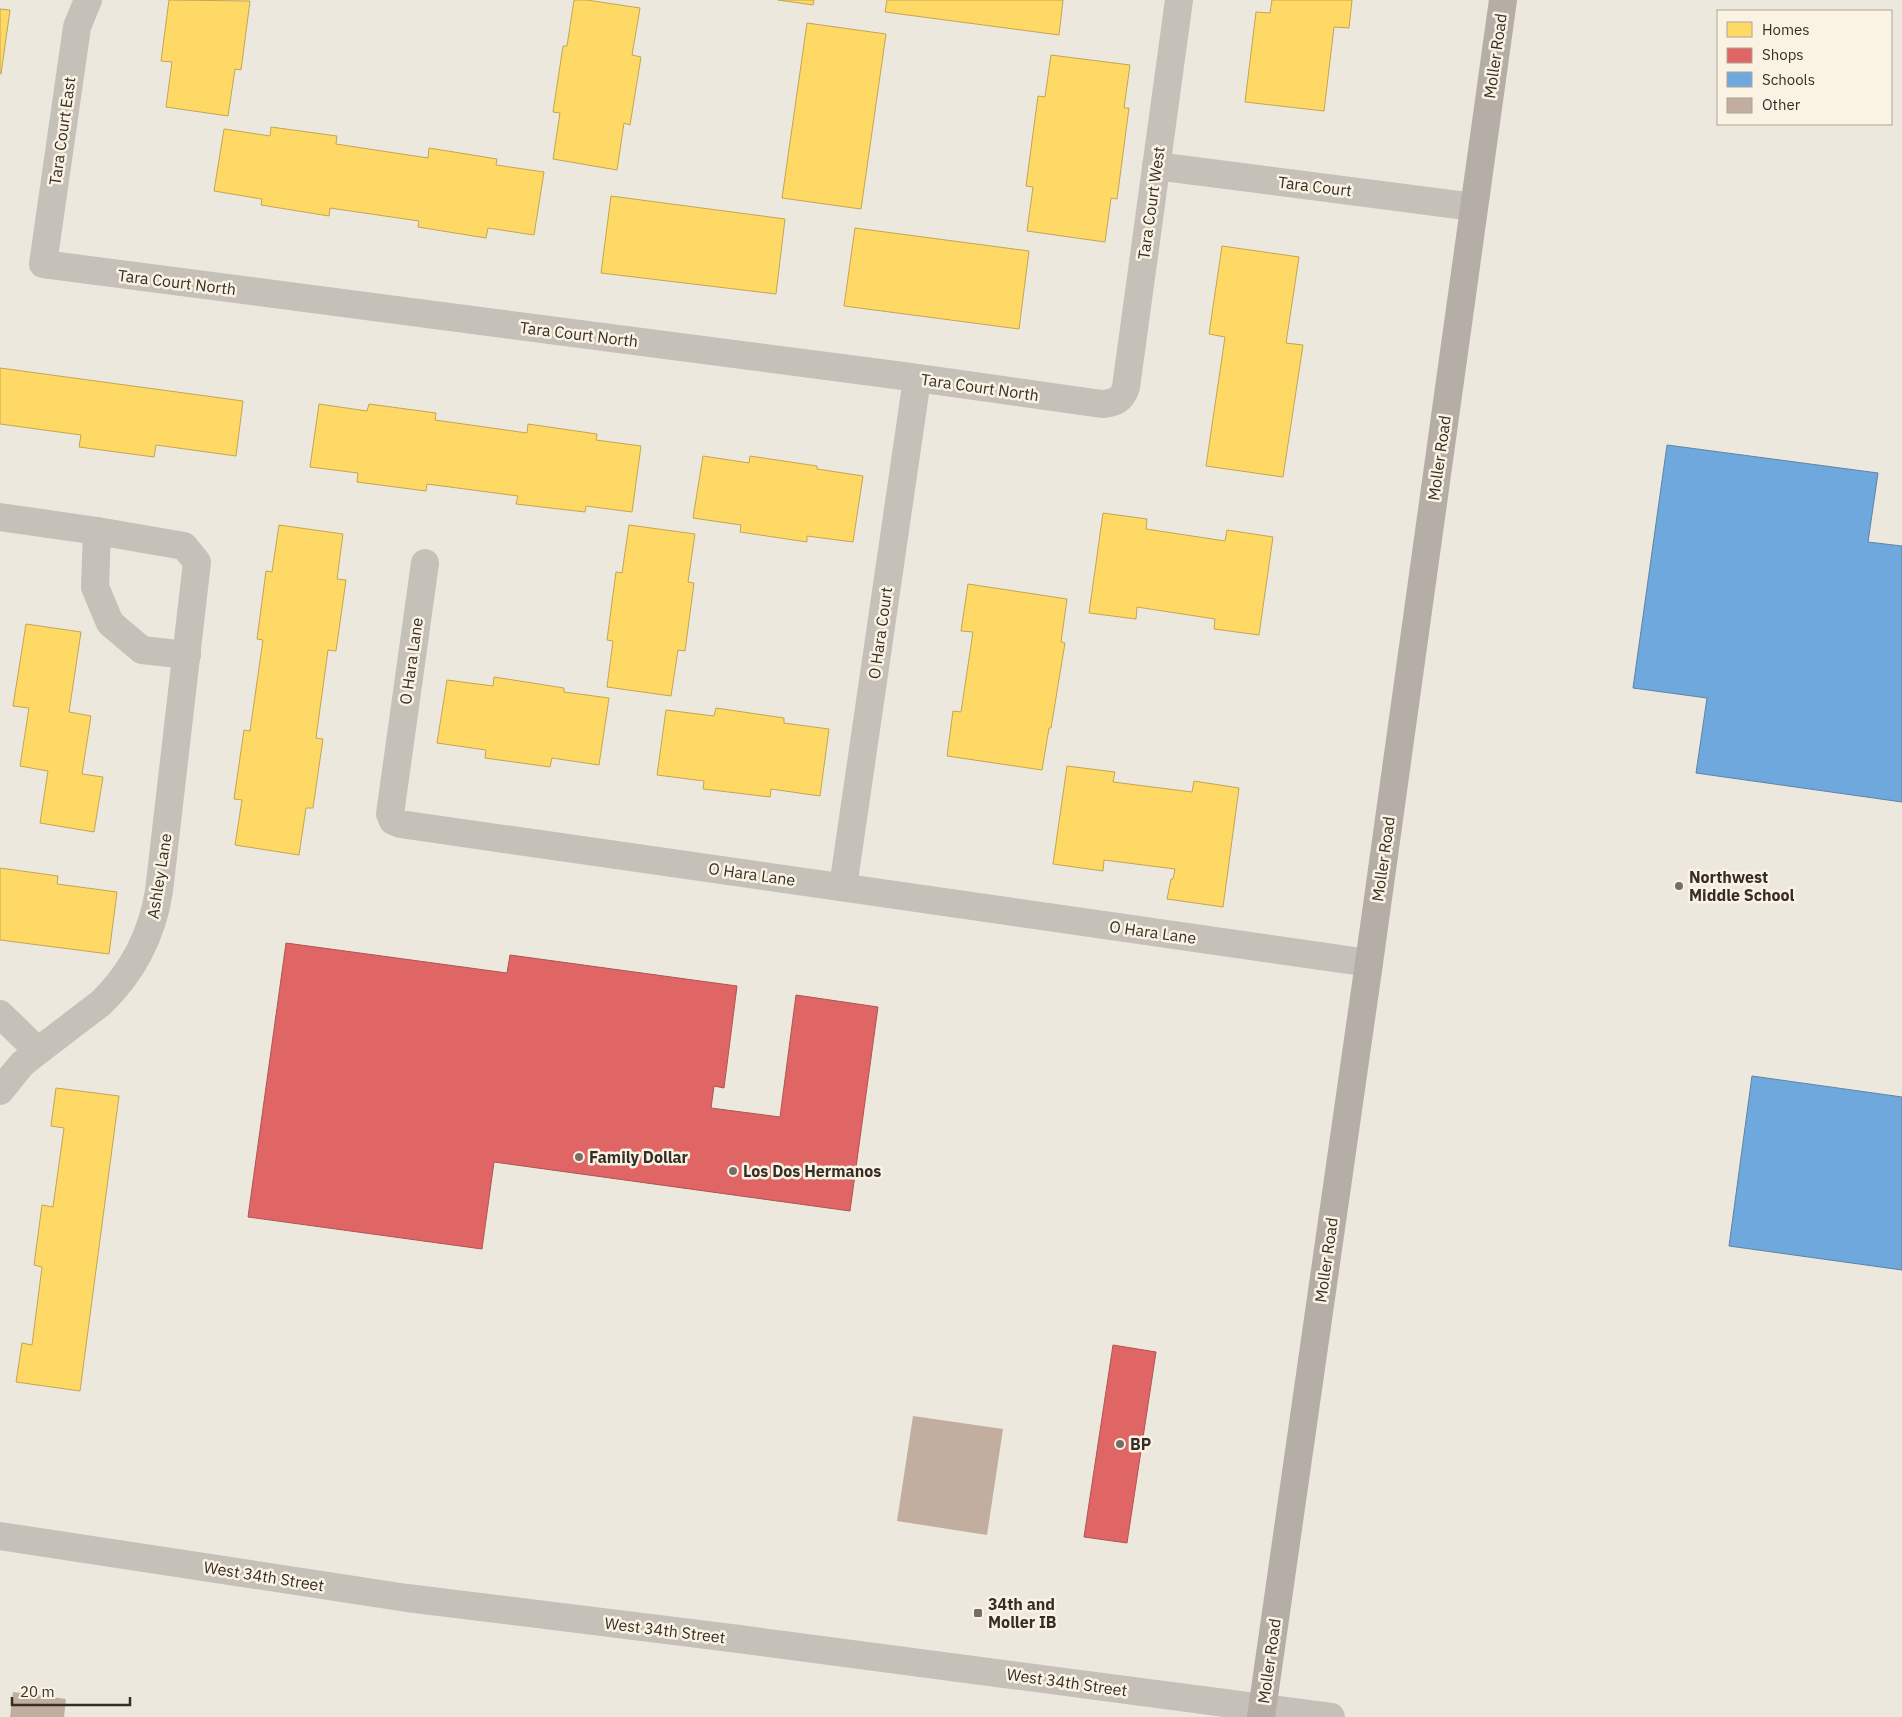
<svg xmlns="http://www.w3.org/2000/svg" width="1902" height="1717" viewBox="0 0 1902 1717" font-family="'IBM Plex Sans',sans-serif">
	<rect width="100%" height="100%" fill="#ece8de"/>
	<g fill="#ffd966" stroke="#c3a553">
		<path d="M169,0l81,1 -9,69 -6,-1 -7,47 -62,-9 6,-45 -11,-1z"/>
		<path d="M574,0h13l53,8 -8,47 9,2 -11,68 -6,-2 -7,47 -64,-11 7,-46 -7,-1 10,-66h4z"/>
		<path d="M778,0h36l-1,5z"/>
		<path d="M887,0h176l-4,35 -174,-23z"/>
		<path d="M1272,0h80l-3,28 -15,-1 -10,84 -79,-9 11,-90 14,1z"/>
		<path d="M0,9l10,1 -9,64h-1z"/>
		<path d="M807,23l79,11 -25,175 -79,-11z"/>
		<path d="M1051,55l79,10 -6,43h5l-12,91 -6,-1 -6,44 -78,-11 6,-44 -7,-1 12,-90 7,1z"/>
		<path d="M271,127l66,9 -1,8 92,14 1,-10 68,11 -1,6 48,7 -10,63 -46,-7 -2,10 -68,-11 1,-6 -89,-13 -1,8 -68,-11 1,-6 -48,-8 10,-62 46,7z"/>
		<path d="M611,196l174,23 -9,75 -175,-21z"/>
		<path d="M855,228l174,23 -10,78 -175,-23z"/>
		<path d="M1222,246l77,11 -13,86 17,2 -20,132 -77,-11 19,-129 -16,-3z"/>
		<path d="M0,368l243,33 -7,55 -80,-11 -2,12 -75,-10 2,-12 -81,-11z"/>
		<path d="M319,404l48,7 2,-7 67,9 -1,7 92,13 1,-9 69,10 -1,6 45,6 -9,66 -46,-6 -1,6 -69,-8 2,-8 -91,-12 -1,7 -69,-9 1,-9 -48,-6z"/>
		<path d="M703,456l46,7 1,-7 67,10v3l46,7 -10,66 -46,-6v6l-67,-10 1,-7 -48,-7z"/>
		<path d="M1103,513l44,6 -1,10 79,12 2,-11 46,7 -14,98 -45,-6 1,-10 -78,-12 -1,12 -47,-6z"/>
		<path d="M279,525l64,9 -6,45 9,1 -10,71 -8,-1 -12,88 7,1 -10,69h-7l-7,47 -64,-10 7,-45 -8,-1 10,-69 6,1 13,-91 -6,-1 9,-68 6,1z"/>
		<path d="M629,525l66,9 -7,48 6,1 -9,68 -7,-1 -7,46 -64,-9 6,-46 -6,-1 9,-68 6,1z"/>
		<path d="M968,584l99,15 -6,43 4,1 -14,85h-2l-7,42 -95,-14 6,-45 8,1 12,-80 -12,-1z"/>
		<path d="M26,624l55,8 -12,80 22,4 -9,58 21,3 -9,55 -54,-9 8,-52 -28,-5 9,-58 -16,-2z"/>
		<path d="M494,677l70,11v4l45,6 -10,67 -47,-7 -2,9 -65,-9 1,-8 -49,-7 10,-63 46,6z"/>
		<path d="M716,708l68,10v5l45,6 -9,67 -49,-7 -1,8 -67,-8 1,-8 -47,-6 9,-65 48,6z"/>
		<path d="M1067,766l48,6 -2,10 79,10 2,-11 45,7 -16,119 -56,-8 4,-20h2l2,-10 -71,-9 -1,11 -50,-7z"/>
		<path d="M0,868l58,8 -1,8 60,8 -8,62 -109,-14z"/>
		<path d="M56,1088l63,8 -39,295 -64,-9 6,-39 10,2 10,-78 -8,-2 8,-60 11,2 11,-79 -13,-2z"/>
	</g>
	<g fill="#e06666" stroke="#ad5553">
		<path d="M286,943l221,30 3,-18 227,31 -13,102 -10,-2 -3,22 69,9 16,-122 82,12 -28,204 -356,-49 -12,87 -234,-32z"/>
		<path d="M1113,1345l43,7 -29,191 -43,-6z"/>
	</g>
	<g fill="#6fa8dc" stroke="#5e83a5">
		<path d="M1667,445l211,28 -10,69 34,4v256l-206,-29 11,-75 -74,-10z"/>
		<path d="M1752,1076l150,21v173l-173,-24z"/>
	</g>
	<g fill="#c1ae9f">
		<path d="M913,1416l90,13 -16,106 -90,-14z"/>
		<path d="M13,1692l53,7 -2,18h-54z"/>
	</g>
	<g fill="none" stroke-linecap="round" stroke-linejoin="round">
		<g stroke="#c5c0b8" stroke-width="28">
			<path d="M88,0l-11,27 -34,237 860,112 199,28c13,-1 20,-4 24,-17l53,-387"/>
			<path d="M1156,166l318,41"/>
			<path d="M0,517l97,14 87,15 13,16 -38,329c-7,44 -26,81 -58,112l-63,48 -16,13 -22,27"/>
			<path d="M97,531l-2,56 15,36 32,27 45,5"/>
			<path d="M425,563l-35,251 3,7 7,3 969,139"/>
			<path d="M843,887l74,-508"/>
			<path d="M0,1014l38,37"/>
			<path d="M0,1536l407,62 332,41 592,78"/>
		</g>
		<path stroke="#b4aea7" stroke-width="28" d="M1261,1717l108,-754 134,-963"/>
	</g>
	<g fill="#766e66" stroke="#faf3e4" stroke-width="2">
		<circle cx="1679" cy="886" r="5"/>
		<circle cx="579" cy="1157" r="5"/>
		<circle cx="733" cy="1171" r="5"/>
		<circle cx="1120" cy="1444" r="5"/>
		<rect x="973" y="1608" width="10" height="10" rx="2.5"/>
	</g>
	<g text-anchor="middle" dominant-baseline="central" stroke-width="5" stroke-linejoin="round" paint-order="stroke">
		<g font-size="16" fill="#362d26" stroke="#faf3e4">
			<text transform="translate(1495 56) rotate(-82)">Moller Road</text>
			<text transform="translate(62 131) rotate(-82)">Tara Court East</text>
			<text transform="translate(1315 186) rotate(7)">Tara Court</text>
			<text transform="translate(1151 203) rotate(-82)">Tara Court West</text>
			<text transform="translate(177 282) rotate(7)">Tara Court North</text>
			<text transform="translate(579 334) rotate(7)">Tara Court North</text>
			<text transform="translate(980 387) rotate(8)">Tara Court North</text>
			<text transform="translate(1439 458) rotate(-82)">Moller Road</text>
			<text transform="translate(880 633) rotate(-82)">O Hara Court</text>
			<text transform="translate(411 661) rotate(-82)">O Hara Lane</text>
			<text transform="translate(1383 859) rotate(-82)">Moller Road</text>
			<text transform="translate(752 874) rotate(8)">O Hara Lane</text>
			<text transform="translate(159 876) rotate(-81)">Ashley Lane</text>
			<text transform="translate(1153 932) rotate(8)">O Hara Lane</text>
			<text transform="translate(1326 1260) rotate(-82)">Moller Road</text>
			<text transform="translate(264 1576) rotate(9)">West 34th Street</text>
			<text transform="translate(665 1630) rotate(7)">West 34th Street</text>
			<text transform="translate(1269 1661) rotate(-82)">Moller Road</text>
			<text transform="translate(1067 1682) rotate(8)">West 34th Street</text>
		</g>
		<g font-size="16" font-weight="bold" fill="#362d26" stroke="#faf3e4" text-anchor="start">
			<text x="1689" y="877">Northwest<tspan x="1689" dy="18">Middle School</tspan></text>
			<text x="589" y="1157">Family Dollar</text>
			<text x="743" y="1171">Los Dos Hermanos</text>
			<text x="1130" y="1444">BP</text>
			<text x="988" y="1604">34th and<tspan x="988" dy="18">Moller IB</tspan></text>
		</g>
	</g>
	<rect x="1717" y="10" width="175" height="115" fill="#faf3e4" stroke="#aca498"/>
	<rect x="1727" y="22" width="25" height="15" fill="#ffd966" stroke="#aca498"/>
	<text x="1762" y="35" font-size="15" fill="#362d26">Homes</text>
	<rect x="1727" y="48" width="25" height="15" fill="#e06666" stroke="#aca498"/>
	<text x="1762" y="60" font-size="15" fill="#362d26">Shops</text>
	<rect x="1727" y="72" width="25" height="15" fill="#6fa8dc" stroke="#aca498"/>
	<text x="1762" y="85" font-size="15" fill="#362d26">Schools</text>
	<rect x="1727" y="98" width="25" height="15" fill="#c1ae9f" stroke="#aca498"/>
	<text x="1762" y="110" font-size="15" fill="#362d26">Other</text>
	<path d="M12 1697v8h118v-8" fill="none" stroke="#362d26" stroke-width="2.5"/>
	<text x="20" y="1697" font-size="15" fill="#362d26" stroke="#faf3e4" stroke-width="4" paint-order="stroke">20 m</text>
</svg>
